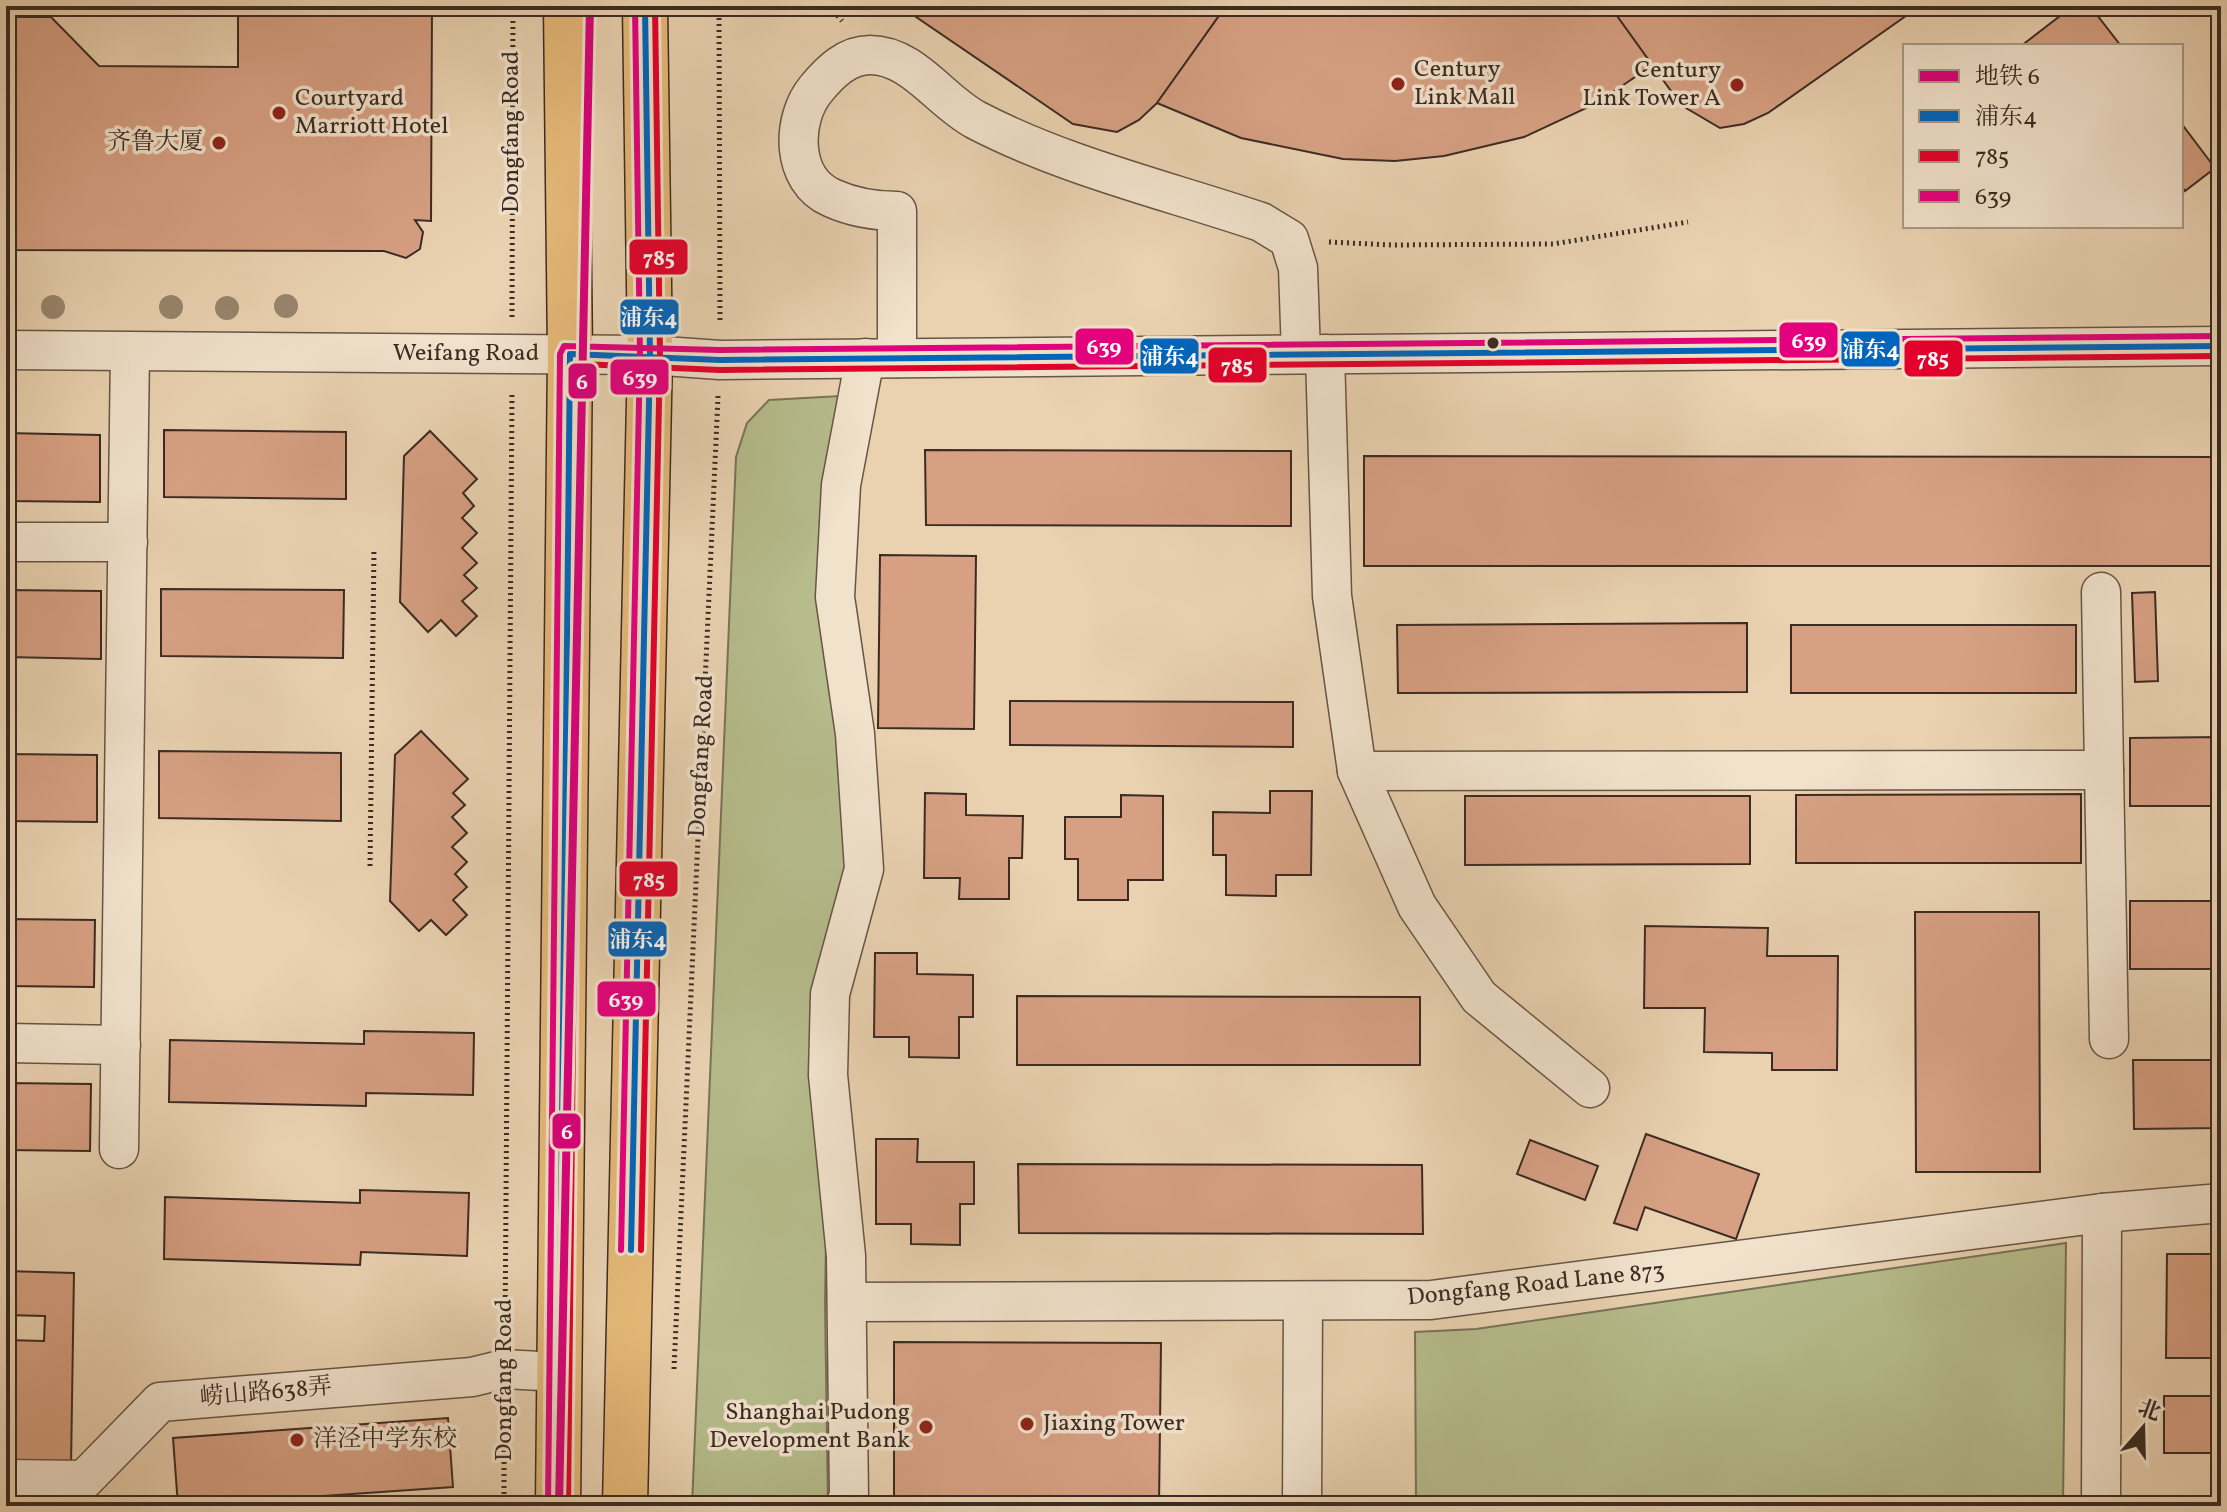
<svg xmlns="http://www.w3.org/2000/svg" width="2227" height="1512" viewBox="0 0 2227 1512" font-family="Vollkorn,'Noto Serif SC',serif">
	<rect width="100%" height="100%" fill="#ead2b1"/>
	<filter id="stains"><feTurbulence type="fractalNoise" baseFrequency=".0025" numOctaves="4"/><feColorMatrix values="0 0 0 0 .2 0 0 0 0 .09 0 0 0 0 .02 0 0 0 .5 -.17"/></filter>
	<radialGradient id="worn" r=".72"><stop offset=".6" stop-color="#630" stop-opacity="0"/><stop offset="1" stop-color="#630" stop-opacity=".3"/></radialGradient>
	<g fill="#b6bc8c" stroke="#787458" stroke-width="2">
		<path d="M858,395l-17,90 23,384 -34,125 -5,309 3,203h-136l44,-1049 11,-34 22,-23z"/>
		<path d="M2066,1243l-3,263 -647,-1 -1,-173 61,-3z"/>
	</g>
	<g fill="#d7a083" stroke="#3b2b23" stroke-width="2">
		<path d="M238,6h194l-1,215 -16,-1 8,12 -3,17 -14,9 -22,-7 -378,-1v-233h45l48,49 139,1z"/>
		<path d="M900,6h326l-69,97 -18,17 -22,12 -44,-8z"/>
		<path d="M1226,6h384l43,59 -58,39 -71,33 -80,19 -49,5 -52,-2 -102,-21 -84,-35z"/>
		<path d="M1610,6h310l-152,107 -24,11 -24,4 -39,-23z"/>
		<path d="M2073,6h17l31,40h-100z"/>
		<path d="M2181,123l34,45 -30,23 -4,-6z"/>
		<path d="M164,430l182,2v67l-182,-2z"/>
		<path d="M430,431l47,48 -14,14 11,13 -12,12 15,15 -15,15 15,15 -13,12 13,13 -15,13 15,15 -21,20 -15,-16 -13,12 -28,-30 4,-146z"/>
		<path d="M6,433l94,2v67l-94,-1z"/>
		<path d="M925,450l366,1v75l-365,-1z"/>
		<path d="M1364,456l857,1v109h-857z"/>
		<path d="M880,555l96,1 -2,173 -96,-1z"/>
		<path d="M161,589l183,1 -1,68 -182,-2z"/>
		<path d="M6,590l95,1v68l-95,-2z"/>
		<path d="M2155,592l3,89 -23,1 -3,-89z"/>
		<path d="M1747,623v69l-349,1 -1,-68z"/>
		<rect x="1791" y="625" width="285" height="68"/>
		<path d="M1010,701l283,1v45l-283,-2z"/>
		<path d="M421,731l47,48 -15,14 12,12 -13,12 15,16 -15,14 15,15 -12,12 12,13 -14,13 14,15 -21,20 -15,-15 -12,11 -29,-30 5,-146z"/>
		<path d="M2221,737v69h-91v-68z"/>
		<path d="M159,751l182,2v68l-182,-3z"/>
		<path d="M6,754l91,1v67l-91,-1z"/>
		<path d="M1270,791h42l-1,84h-35v21l-50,-1v-40h-13v-43l57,1z"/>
		<path d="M925,793l41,1v21l57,1 -1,42h-13v41h-50l1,-21h-36z"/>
		<path d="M2081,794v69h-285v-68z"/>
		<path d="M1121,795l42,1v84h-35v20h-50v-41h-13v-42h56z"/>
		<path d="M1465,796h285v68l-285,1z"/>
		<rect x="2130" y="901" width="91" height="68"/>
		<path d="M1915,912h124l1,260h-124z"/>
		<path d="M6,919l89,1 -1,67 -88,-1z"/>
		<path d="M1645,926l123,2 -1,28h71l-1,114h-65v-17l-68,-1 1,-44h-61z"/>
		<path d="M875,953h42v21l56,1v42h-14v41l-50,-1v-20h-35z"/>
		<path d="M1017,996l403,1v68h-403z"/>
		<path d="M364,1031l110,2 -1,62 -107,-2v13l-197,-4 1,-62 194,4z"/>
		<path d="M2133,1060h88v68l-87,1z"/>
		<path d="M6,1083l85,1 -1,67 -84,-1z"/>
		<path d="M1646,1134l113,40 -23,65 -91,-32 -8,23 -23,-7z"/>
		<path d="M876,1139h42l-1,23h57v42h-14v41l-49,-1v-20h-35z"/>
		<path d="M1530,1140l68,26 -13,34 -68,-26z"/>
		<path d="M1018,1164l404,1 1,69 -404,-1z"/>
		<path d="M360,1190l109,3 -2,63 -106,-4 -1,13 -196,-6 1,-62 195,6z"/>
		<path d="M2167,1254h54v104h-55z"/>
		<path d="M6,1271l68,2 -3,192 -65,-1v-124l38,1 1,-25 -39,-1z"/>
		<path d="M894,1342l267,1 -2,163h-265z"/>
		<rect x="2164" y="1396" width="57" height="57"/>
		<path d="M448,1418l5,69 -275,19 -5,-68z"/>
	</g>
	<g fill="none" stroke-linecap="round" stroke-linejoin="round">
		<defs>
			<g id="minor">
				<path d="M6,350l644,5 70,5 1501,-14"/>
				<path d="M1325,354l7,242 25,175 60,135 62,91 111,91"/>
				<path d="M897,358v-147c-22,0 -45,-4 -65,-13 -42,-18 -41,-79 -16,-109 14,-17 31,-34 54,-34 43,0 70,46 106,65 88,46 190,70 285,102l28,17 9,29 3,86"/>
				<path d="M6,542h122"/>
				<path d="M2101,592l3,178"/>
				<path d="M1357,771l747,-1 5,269"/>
				<path d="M6,1043l115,2"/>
				<path d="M119,1149l11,-797"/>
				<path d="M847,1302l584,-2 671,-87 119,-10"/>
				<path d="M6,1479l78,1 76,-78 312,-25 33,-8 54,3"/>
				<path d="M844,1506l5,-9 -3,-241 -18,-181 2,-81 34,-125 -9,-135 -20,-137 6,-112 24,-127"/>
				<path d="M1302,1506l1,-204"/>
				<path d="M2101,1506l1,-293"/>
			</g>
			<g id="major">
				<path d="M558,1506l12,-1152 -4,-348"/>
				<path d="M625,1506l25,-1151 -5,-349"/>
			</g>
		</defs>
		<use href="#minor" stroke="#675546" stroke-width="41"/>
		<use href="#major" stroke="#3b2b23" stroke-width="47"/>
		<g stroke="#3b2b23" stroke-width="5" stroke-dasharray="2 4" stroke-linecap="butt">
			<path d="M719,6l1,316"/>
			<path d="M830,6l12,15"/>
			<path d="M1329,242l63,3 161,-1 135,-22"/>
			<path d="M512,317l1,-311"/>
			<path d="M370,866l4,-318"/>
			<path d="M505,1333l7,-942"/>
			<path d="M674,1369l44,-973"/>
			<path d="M504,1506v-99"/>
		</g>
		<use href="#minor" stroke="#f1e2cc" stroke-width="38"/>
		<use href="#major" stroke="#e5b978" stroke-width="44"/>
		<defs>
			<g id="bus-1">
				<path d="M631,1250l19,-895 -5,-349"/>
				<path d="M558,1506l12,-1152 150,6 1501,-14"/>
			</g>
			<g id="bus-2">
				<path d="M641,1250l19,-895 -5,-349"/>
				<path d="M568,1506l12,-1142 140,6 1501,-14"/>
			</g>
			<g id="bus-3">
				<path d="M621,1250l19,-895 -5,-349"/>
				<path d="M548,1506l12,-1152 4,-8 156,4 1501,-14"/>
			</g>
		</defs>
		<use href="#bus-1" stroke="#f1e2cc" stroke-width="12"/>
		<use href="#bus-2" stroke="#f1e2cc" stroke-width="12"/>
		<use href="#bus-3" stroke="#f1e2cc" stroke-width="12"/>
		<use href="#bus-1" stroke="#0065bd" stroke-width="6"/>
		<use href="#bus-2" stroke="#e4002b" stroke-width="6"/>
		<use href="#bus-3" stroke="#e5007d" stroke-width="6"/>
		<defs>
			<path id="metro-1" d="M559,1506l31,-1500"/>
		</defs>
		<use href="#metro-1" stroke="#f1e2cc" stroke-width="14"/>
		<use href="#metro-1" stroke="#d9017a" stroke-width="8"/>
	</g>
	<g fill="#98866e">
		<circle cx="286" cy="306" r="12"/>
		<circle cx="53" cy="307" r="12"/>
		<circle cx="171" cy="307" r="12"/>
		<circle cx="227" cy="308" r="12"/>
	</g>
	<g fill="#8f2418" stroke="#f1e2cc" stroke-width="3">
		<circle cx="1398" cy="84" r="8"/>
		<circle cx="1737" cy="85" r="8"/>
		<circle cx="279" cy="113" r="8"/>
		<circle cx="219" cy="143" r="8"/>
		<circle cx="1027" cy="1424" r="8"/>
		<circle cx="926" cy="1427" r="8"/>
		<circle cx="297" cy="1440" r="8"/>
	</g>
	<circle fill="#3b2b23" stroke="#f1e2cc" stroke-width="3" cx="1493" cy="343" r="7"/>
	<g text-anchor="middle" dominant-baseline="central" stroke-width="7" stroke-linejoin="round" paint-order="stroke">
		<g font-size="24" fill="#3b2b23" stroke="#f1e2cc" text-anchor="start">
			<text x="1414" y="70">Century<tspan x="1414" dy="28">Link Mall</tspan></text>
			<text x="1721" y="71" text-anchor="end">Century<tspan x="1721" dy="28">Link Tower A</tspan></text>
			<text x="295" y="99">Courtyard<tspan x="295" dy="28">Marriott Hotel</tspan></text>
			<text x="203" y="143" text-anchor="end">齐鲁大厦</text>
			<text x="910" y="1413" text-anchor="end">Shanghai Pudong<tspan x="910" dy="28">Development Bank</tspan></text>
			<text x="1043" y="1424">Jiaxing Tower</text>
			<text x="313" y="1440">洋泾中学东校</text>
		</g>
		<g font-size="24" fill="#3b2b23" stroke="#f1e2cc">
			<text transform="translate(512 132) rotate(-90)">Dongfang Road</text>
			<text x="466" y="354">Weifang Road</text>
			<text transform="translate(702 756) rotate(-87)">Dongfang Road</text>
			<text transform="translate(1536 1285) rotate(-6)">Dongfang Road Lane 873</text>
			<text transform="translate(505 1380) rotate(-90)">Dongfang Road</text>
			<text transform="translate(266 1393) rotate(-5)">崂山路638弄</text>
		</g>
	</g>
	<g stroke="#f1e2cc" stroke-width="3">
		<rect x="628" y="238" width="61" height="38" rx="8" fill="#e4002b"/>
		<rect x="619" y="298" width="61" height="38" rx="8" fill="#0065bd"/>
		<rect x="1778" y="321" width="61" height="38" rx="8" fill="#e5007d"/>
		<rect x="1074" y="327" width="61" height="39" rx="8" fill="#e5007d"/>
		<rect x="1840" y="330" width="61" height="38" rx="8" fill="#0065bd"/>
		<rect x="1139" y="337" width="61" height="38" rx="8" fill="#0065bd"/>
		<rect x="1903" y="339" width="61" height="39" rx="8" fill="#e4002b"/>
		<rect x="1207" y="346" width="61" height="38" rx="8" fill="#e4002b"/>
		<rect x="609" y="358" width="61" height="38" rx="8" fill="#e5007d"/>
		<rect x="567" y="362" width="31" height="38" rx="8" fill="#d9017a"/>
		<rect x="618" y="860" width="61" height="38" rx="8" fill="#e4002b"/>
		<rect x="607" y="920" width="61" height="38" rx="8" fill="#0065bd"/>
		<rect x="596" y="980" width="61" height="38" rx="8" fill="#e5007d"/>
		<rect x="551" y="1112" width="31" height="38" rx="8" fill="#d9017a"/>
	</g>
	<g font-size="22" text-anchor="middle" font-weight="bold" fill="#fff">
		<text x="659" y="265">785</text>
		<text x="649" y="325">浦东4</text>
		<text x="1809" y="348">639</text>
		<text x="1104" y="354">639</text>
		<text x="1871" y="357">浦东4</text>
		<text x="1170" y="364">浦东4</text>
		<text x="1933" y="366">785</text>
		<text x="1237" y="373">785</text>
		<text x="640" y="385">639</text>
		<text x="582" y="389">6</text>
		<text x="649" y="887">785</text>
		<text x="638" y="947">浦东4</text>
		<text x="626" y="1007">639</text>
		<text x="567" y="1139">6</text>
	</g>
	<rect width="2227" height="1512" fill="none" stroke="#ead2b1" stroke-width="32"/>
	<rect x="8" y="8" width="2211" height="1496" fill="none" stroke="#3b2b23" stroke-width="4"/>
	<rect x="16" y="16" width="2195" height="1480" fill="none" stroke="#3b2b23" stroke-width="2"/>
	<rect x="1903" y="44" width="280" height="184" fill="#f1e2cc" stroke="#a89988" stroke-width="2"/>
	<rect x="1919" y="70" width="40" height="12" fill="#d9017a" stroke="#a89988" stroke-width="2"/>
	<text x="1975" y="84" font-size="24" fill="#3b2b23">地铁 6</text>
	<rect x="1919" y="110" width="40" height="12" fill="#0065bd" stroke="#a89988" stroke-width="2"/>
	<text x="1975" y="124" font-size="24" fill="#3b2b23">浦东4</text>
	<rect x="1919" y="150" width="40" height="12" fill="#e4002b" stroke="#a89988" stroke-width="2"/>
	<text x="1975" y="164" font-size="24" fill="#3b2b23">785</text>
	<rect x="1919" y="190" width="40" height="12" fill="#e5007d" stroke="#a89988" stroke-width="2"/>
	<text x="1975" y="204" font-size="24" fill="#3b2b23">639</text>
	<g transform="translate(2143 1428) rotate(20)" stroke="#f1e2cc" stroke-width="6" paint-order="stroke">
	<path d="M0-6L14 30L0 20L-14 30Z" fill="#3b2b23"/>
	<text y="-12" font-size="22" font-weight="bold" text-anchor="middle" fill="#3b2b23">北</text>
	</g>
	<rect width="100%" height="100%" filter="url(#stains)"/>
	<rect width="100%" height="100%" fill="url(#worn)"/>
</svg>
